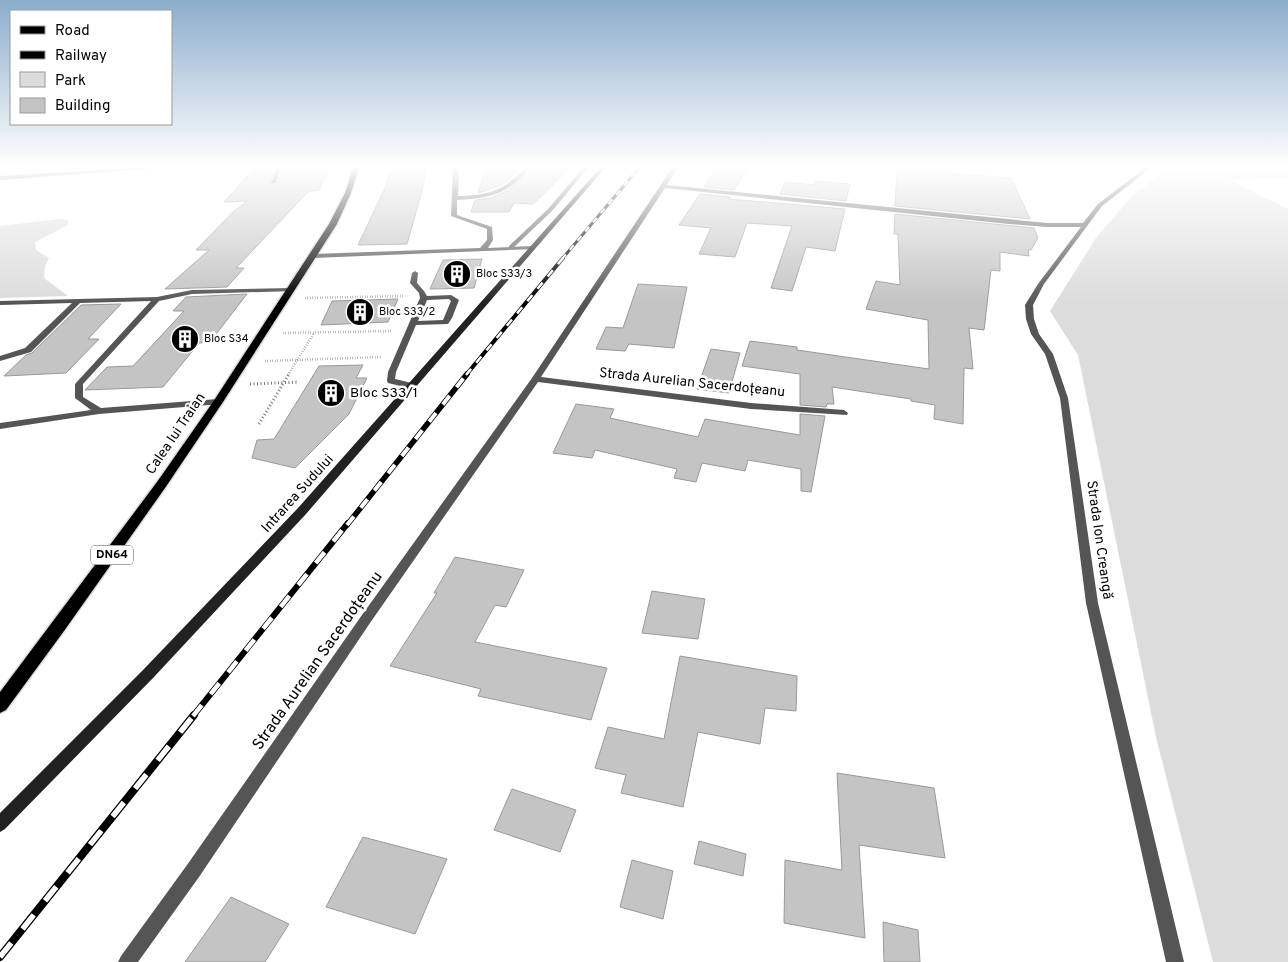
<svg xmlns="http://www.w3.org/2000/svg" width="1288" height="962" viewBox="0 0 1288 962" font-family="Overpass,sans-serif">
	<rect width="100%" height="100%" fill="#fff"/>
	<g fill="#dcdcdc">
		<path d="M1163,168h125v10l-59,2 59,29v753h-75l-57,-225 -78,-382 -28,-44 46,-73 37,-43 31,-23z"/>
		<path d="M60,219l8,1v5l-33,17 1,8 13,8 -4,8 -1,12 24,18 -68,2v-72z"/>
	</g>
	<g fill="#c4c4c4" stroke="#999">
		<path d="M274,168l-4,18 8,-2 5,-16h46l-10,22 -10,1 -3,3 -70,74h8l-17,19 -62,2 44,-39h-13l36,-37 15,-12 -23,1 30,-33z"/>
		<path d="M391,168l35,1 -4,22 -15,53 -49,1 27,-57z"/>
		<path d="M539,168h31l-37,36 -19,-1 -5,9h-38l4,-12 15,-2 17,-7 21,-18h6z"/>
		<path d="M716,168h31l-13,22 -30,-3z"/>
		<path d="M897,168h23l27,3v2l64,5 19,41 -135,-13z"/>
		<path d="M486,169l32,3 -17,13 -23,8z"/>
		<path d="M815,181l35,3 -4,17 -66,-7 5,-12 29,3z"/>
		<path d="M700,194l30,3 -1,2 116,10 -10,42 -29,-4 -14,44 -21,-3 21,-62 -45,-3 -12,34 -36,-3 12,-26 -32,-3z"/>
		<path d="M895,214l139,14 4,10 -7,12h-3l1,6 -29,-4v19l-9,-1 -7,60 -15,-2 4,41 -9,-1 -1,56 -29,-5 1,-14 -24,-4v-2l-79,-12 2,17h-7l-1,3 -26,-2v-31l-58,-8 8,-25 47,6v3l132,19 -1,-49 -62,-11 10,-28 24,4 -2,-51h-4z"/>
		<path d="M482,259l-8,29 -44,1 13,-29z"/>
		<path d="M638,284l49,3 -13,61 -45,-4 -4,7 -29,-2 10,-22 17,1z"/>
		<path d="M247,294l-37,48 -11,1 -36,44 -78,3 22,-23 26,-1 51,-55h-11l13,-14z"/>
		<path d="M398,299l-10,23 -67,3 11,-24z"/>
		<path d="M121,304l-33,35h11l-33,34 -62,3 22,-21 6,-2 49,-48z"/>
		<path d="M711,349l29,4 -11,40 -32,-4z"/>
		<path d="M363,365l-7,13h11l-18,36 -54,54 -43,-10 5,-18 17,-1 45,-73z"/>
		<path d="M576,404l38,5 -4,9 88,19 7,-18 95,16v-21l25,2 -14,76 -10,-1v-22l-53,-9 -3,11 -43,-8 -6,19 -22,-4 3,-9 -82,-19 -3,8 -39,-5z"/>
		<path d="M455,557l69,13 -18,37 -11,-2 -20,37 132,26 -16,52 -113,-24 3,-7 -91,-23 47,-73h-3z"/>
		<path d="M652,591l53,8 -7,40 -56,-6z"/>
		<path d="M680,656l117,20 -1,35 -31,-3 -5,36 -62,-12 -15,75 -62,-14 5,-18 -31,-7 13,-41 56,12z"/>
		<path d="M837,773l97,15 11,70 -86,-13 6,93 -81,-15 1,-63 57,10z"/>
		<path d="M512,789l64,21 -16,42 -66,-22z"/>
		<path d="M363,837l84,22 -32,75 -89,-27z"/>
		<path d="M699,841l47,13 -3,22 -49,-12z"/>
		<path d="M632,860l41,11 -10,48 -43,-12z"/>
		<path d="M231,897l58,27 -24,38h-80z"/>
		<path d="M883,922l35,8 2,32h-36z"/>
	</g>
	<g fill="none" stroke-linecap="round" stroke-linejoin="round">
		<defs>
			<path id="primary" d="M353,168h6l-8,25 -14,31 -114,178 -58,86 -101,143 -58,79 -6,3v-21l157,-210 56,-80 116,-178 16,-31z"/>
		</defs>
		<use href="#primary" stroke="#dbdbdb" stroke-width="3"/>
		<g stroke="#777" stroke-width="2.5" stroke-dasharray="0.5 2" stroke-linecap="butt">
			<path d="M305,298l99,-2"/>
			<path d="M283,333l108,-2"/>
			<path d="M265,361l116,-4"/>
			<path d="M288,375l26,-42"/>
		</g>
		<g stroke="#777" stroke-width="3" stroke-dasharray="1 2.5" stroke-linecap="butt">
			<path d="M250,384l49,-2"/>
			<path d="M259,424l30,-50"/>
		</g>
		<g fill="#555" fill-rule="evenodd">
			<path d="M583,168h5l-36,43 -39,37h-4v-2l39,-37z"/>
			<path d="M415,271l3,2 -1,10 7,8 3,5 24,-1 8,5 -7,18 -4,6 -32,1 -20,47 -1,7 21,5v4l-3,1 -25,-6 -1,-2 1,-9 32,-74 -1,-5 -9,-10 2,-10zM449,299l2,2 -8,19 -25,1 9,-21z"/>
		</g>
		<g fill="#555" fill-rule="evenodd">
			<path d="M128,168h31l-159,12v-4z"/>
			<path d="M276,168h5l-5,15 -5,1z"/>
			<path d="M453,168h6l-1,28c31,-1 45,-5 67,-28h5c-22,26 -39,30 -73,32v15l35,12 1,13 -5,8 45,-2 2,1v2l-222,9 -3,-2 3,-2 167,-6 7,-8v-11l-36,-13z"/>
			<path d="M672,168h5l-10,17 380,38h36l15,-19 47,-36h6l-49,38 -58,78 -11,21 1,14 5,15 14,20 15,44 30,205 86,359h-18l-80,-359 -26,-205 -15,-44 -14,-20 -5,-15 -1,-14 13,-21 43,-57h-34l-38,-3 -344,-36 -124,189 210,26 93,7 4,3 -1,2 -96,-6 -213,-27 -168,241 -171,254 -61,85h-20l3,-6 66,-91 175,-250 170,-237z"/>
			<path d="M291,288l2,1v2l-101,3 -33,7 -76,83v13l18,11 117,-9 3,1 1,2 -1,2 -122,10 -99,15v-6l91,-13 -16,-12v-14l76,-83 -71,2 -49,49 -31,9v-5l25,-8 47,-45 -72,2v-4l157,-4 35,-7z"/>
		</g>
		<path fill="#222" fill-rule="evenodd" d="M600,168h5l-299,346 -153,164 -148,151 -5,3v-19l143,-143 155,-162z"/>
		<use href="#primary" fill="#000" fill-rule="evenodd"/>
		<defs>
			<path id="rail-far4" d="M562,259l77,-91"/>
			<path id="rail-far3" d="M466,375l97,-117"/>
			<path id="rail-far2" d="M347,525l120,-151"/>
			<path id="rail-far1" d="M193,716l155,-193"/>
			<path id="rail" d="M0,957l194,-242"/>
		</defs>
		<use href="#rail-far4" stroke="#000" stroke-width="3"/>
		<use href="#rail-far3" stroke="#000" stroke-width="4"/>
		<use href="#rail-far2" stroke="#000" stroke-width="5.5"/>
		<use href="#rail-far1" stroke="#000" stroke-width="6"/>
		<use href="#rail" stroke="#000" stroke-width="8"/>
		<use href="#rail-far4" stroke="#fff" stroke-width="2" stroke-dasharray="6" stroke-linecap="butt"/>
		<use href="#rail-far3" stroke="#fff" stroke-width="2.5" stroke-dasharray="8" stroke-linecap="butt"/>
		<use href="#rail-far2" stroke="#fff" stroke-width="4" stroke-dasharray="11" stroke-linecap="butt"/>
		<use href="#rail-far1" stroke="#fff" stroke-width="4.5" stroke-dasharray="14" stroke-linecap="butt"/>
		<use href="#rail" stroke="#fff" stroke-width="5.5" stroke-dasharray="18" stroke-linecap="butt"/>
	</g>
	<linearGradient id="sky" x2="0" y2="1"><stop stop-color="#8cadcc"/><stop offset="0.55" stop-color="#fff"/><stop offset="1" stop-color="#fff" stop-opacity="0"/></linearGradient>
	<rect width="1288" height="303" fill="url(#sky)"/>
	<defs>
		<symbol id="building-disc" viewBox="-11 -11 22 22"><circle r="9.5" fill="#000" stroke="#fff"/><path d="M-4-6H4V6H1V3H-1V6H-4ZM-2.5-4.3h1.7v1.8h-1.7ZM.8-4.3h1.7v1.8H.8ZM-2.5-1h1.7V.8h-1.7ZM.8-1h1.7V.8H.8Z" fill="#fff"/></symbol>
	</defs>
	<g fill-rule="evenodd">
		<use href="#building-disc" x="441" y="258" width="32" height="32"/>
		<use href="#building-disc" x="344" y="296" width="32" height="32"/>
		<use href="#building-disc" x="169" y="323" width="32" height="32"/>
		<use href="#building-disc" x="315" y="377" width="32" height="32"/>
	</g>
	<g text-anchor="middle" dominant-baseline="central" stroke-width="5" stroke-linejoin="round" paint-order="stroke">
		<g font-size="11" fill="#000" stroke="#fff" text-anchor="start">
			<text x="476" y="274">Bloc S33/3</text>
			<text x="379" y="312">Bloc S33/2</text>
			<text x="204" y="339">Bloc S34</text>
		</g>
		<rect fill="#fff" stroke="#4c4c4c" stroke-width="1" x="91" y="545.5" width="42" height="19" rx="4"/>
		<g font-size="12" font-weight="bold" fill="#000">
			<text x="112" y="555">DN64</text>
		</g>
		<g font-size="14" fill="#000" stroke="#fff">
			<text transform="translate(692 383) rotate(6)">Strada Aurelian Sacerdoțeanu</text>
			<text transform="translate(176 434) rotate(-56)">Calea lui Traian</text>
			<text transform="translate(298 494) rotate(-48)">Intrarea Sudului</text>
			<text transform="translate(1099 540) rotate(82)">Strada Ion Creangă</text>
		</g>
		<g font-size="14" fill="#000" stroke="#fff" text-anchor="start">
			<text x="350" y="393">Bloc S33/1</text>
		</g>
		<g font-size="16" fill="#000" stroke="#fff">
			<text transform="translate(318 661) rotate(-55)">Strada Aurelian Sacerdoțeanu</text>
		</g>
	</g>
	<rect x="10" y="10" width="162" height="115" fill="#ffffff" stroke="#999999"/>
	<rect x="20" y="26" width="25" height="8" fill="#000000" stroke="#999999"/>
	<text x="55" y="35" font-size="15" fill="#000000">Road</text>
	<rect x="20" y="51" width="25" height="8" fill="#000000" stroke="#999999"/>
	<text x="55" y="60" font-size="15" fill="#000000">Railway</text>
	<rect x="20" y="72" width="25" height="15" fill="#dcdcdc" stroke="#999999"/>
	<text x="55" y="85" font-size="15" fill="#000000">Park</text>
	<rect x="20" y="98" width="25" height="15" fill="#c4c4c4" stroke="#999999"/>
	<text x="55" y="110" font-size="15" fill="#000000">Building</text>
</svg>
